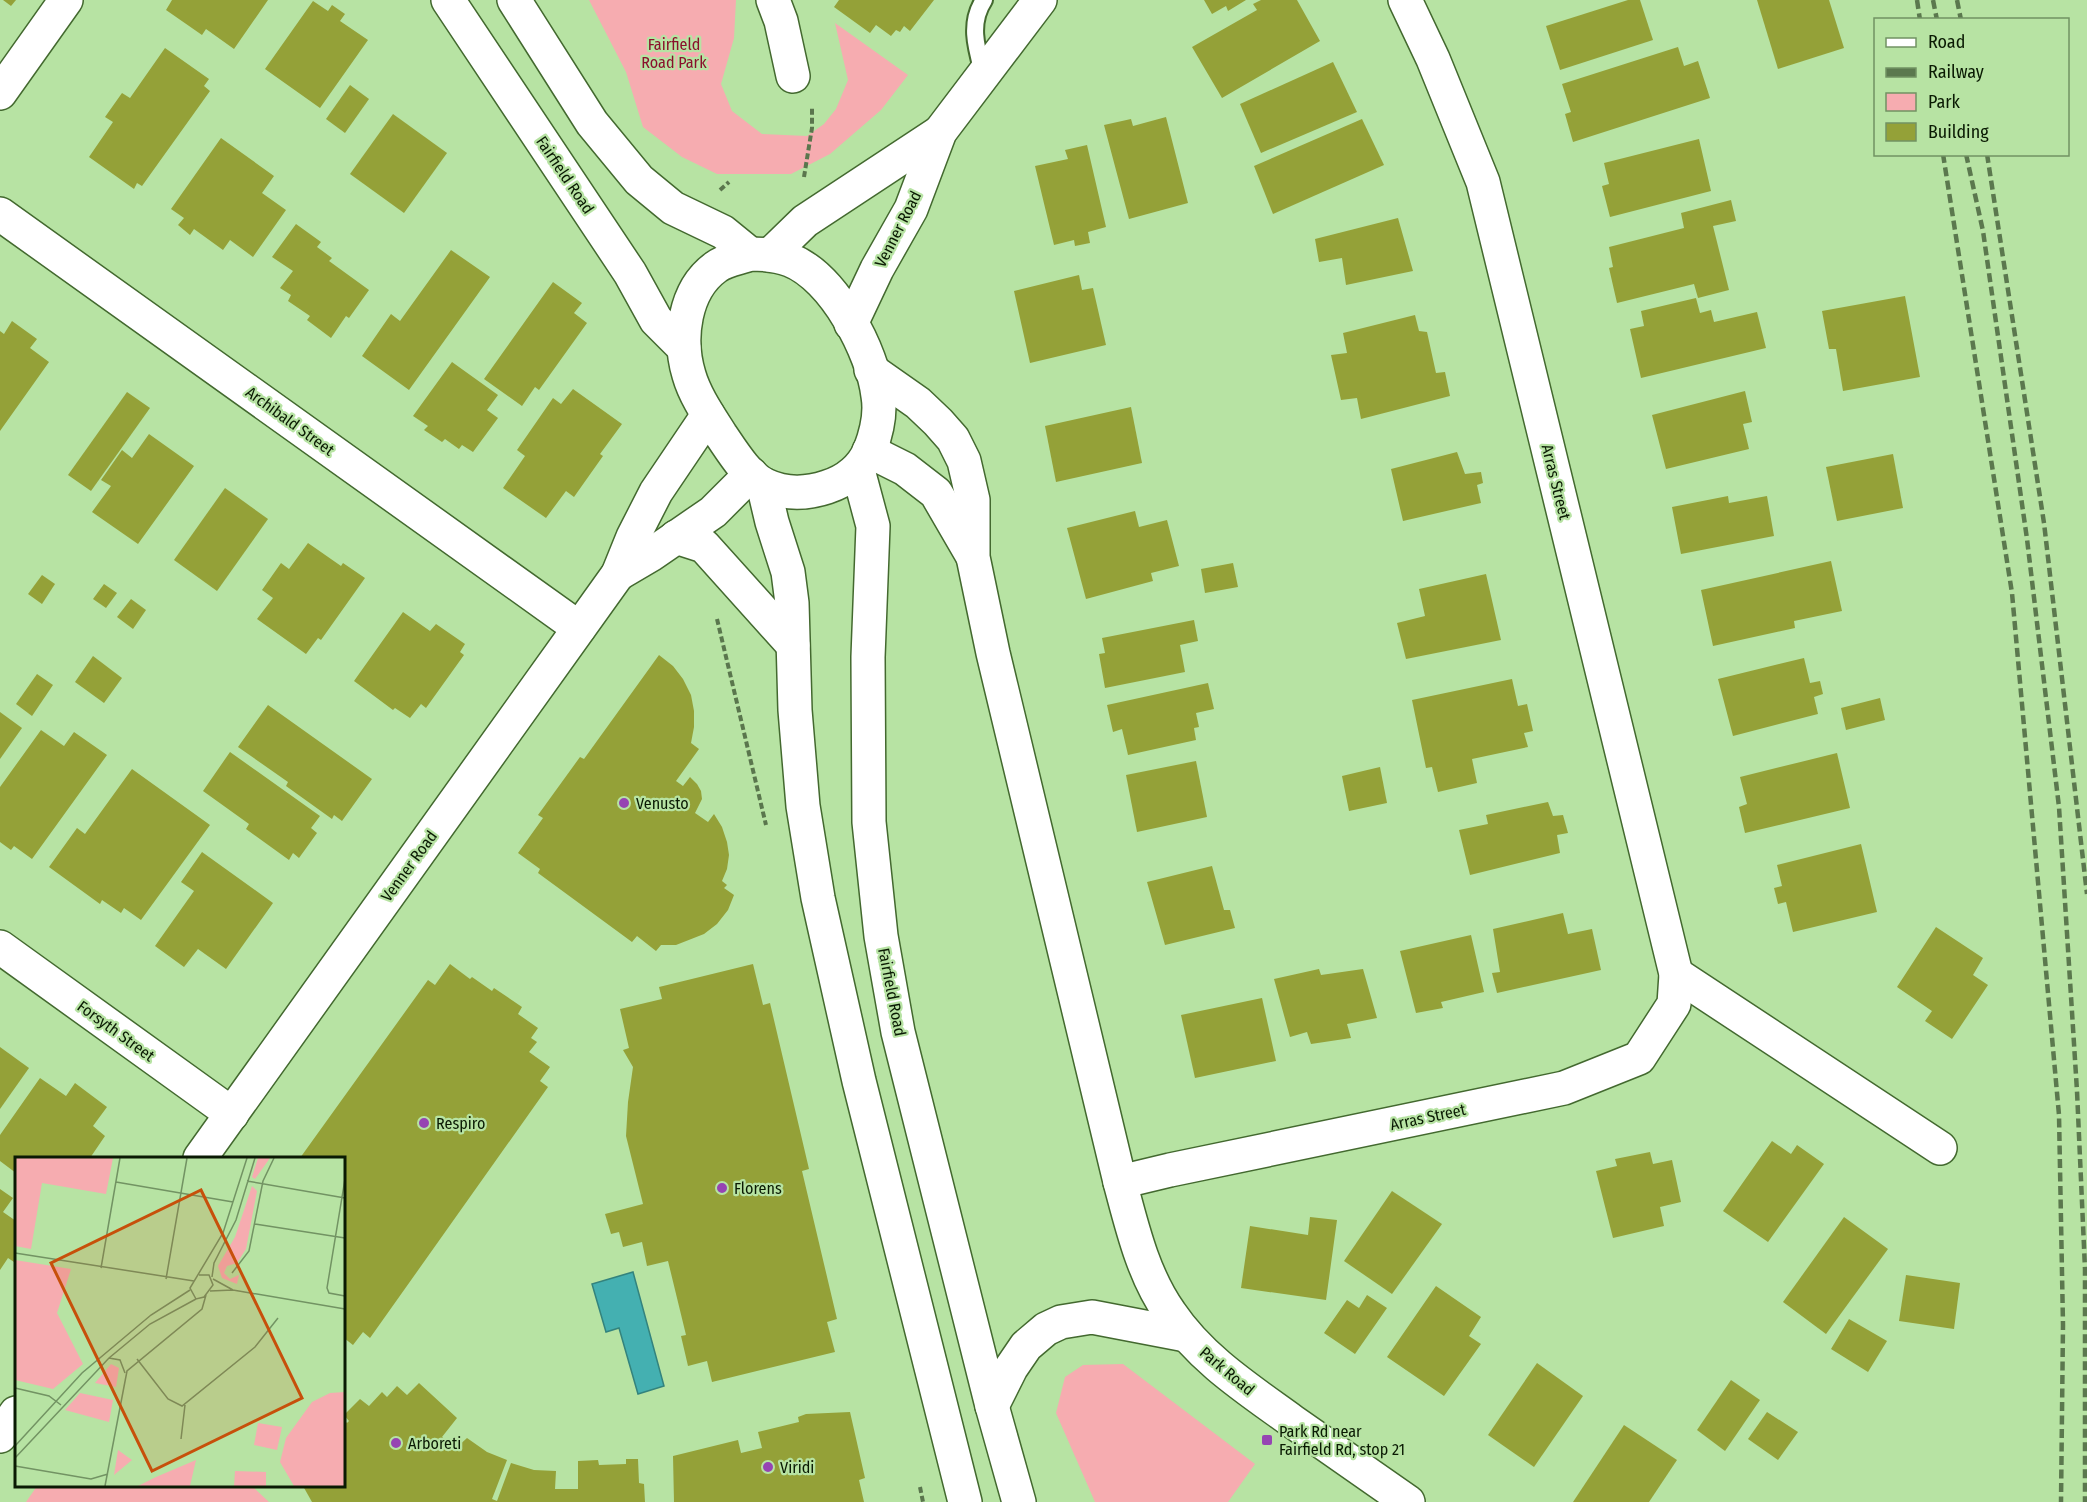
<svg xmlns="http://www.w3.org/2000/svg" width="2087" height="1502" viewBox="0 0 2087 1502" font-family="'Fira Sans Condensed',sans-serif">
	<rect width="100%" height="100%" fill="#b7e3a3"/>
	<g fill="#f6acb0">
		<path d="M589,0h147l-2,38 -13,46 11,27 30,23 45,2 17,-12 12,-15 12,-29 -13,-57 73,52 -27,35 -51,44 -39,20h-74l-35,-17 -39,-30 -17,-55z"/>
		<path d="M1123,1364l132,100 -27,38h-133l-39,-89 9,-36 18,-12z"/>
		<path d="M37,1486h215l17,16h-243z"/>
	</g>
	<path fill="#44b0b1" stroke="#33837d" stroke-width="1.5" d="M633,1272l31,114 -26,8 -19,-66 -13,4 -14,-48z"/>
	<g fill="#94a138">
		<path d="M3,0h13l-5,6z"/>
		<path d="M172,0h96l-34,49 -28,-20 -4,6 -36,-25z"/>
		<path d="M839,0h95l-24,31 -6,-5 -4,6 -4,-2 -5,6 -15,-11 -6,8 -36,-26z"/>
		<path d="M1204,0h42l-18,11 -2,-5 -14,8z"/>
		<path d="M1261,0h36l23,41 -98,57 -30,-51 65,-37 -4,-6z"/>
		<path d="M1628,0h12l13,40 -93,30 -14,-44z"/>
		<path d="M1757,0h72l15,48 -66,21z"/>
		<path d="M313,1l15,10 4,-6 13,9 -5,7 28,19 -48,68 -55,-39z"/>
		<path d="M1678,47l6,19 14,-5 12,37 -137,44 -8,-28 6,-2 -9,-28z"/>
		<path d="M165,48l44,31 -5,7 6,5 -68,95 -5,-3 -3,6 -45,-32 24,-35 -8,-5 17,-24 8,5z"/>
		<path d="M1333,62l24,50 -96,41 -21,-49z"/>
		<path d="M350,85l19,14 -24,34 -19,-14z"/>
		<path d="M393,114l54,39 -43,60 -54,-39z"/>
		<path d="M1166,117l22,86 -59,16 -25,-94 27,-6 2,7z"/>
		<path d="M1362,119l22,46 -111,49 -19,-48z"/>
		<path d="M221,138l53,38 -12,17 24,17 -33,47 -23,-17 -7,10 -29,-21 -4,6 -12,-10 6,-7 -13,-9z"/>
		<path d="M1699,139l12,52 -101,26 -8,-31 7,-2 -5,-21z"/>
		<path d="M1087,145l19,82 -18,5 2,11 -15,3 -1,-6 -20,5 -19,-79 33,-7 -3,-9z"/>
		<path d="M1731,200l5,21 -23,5 16,64 -31,8 -4,-14 -77,19 -8,-35 4,-1 -4,-20 75,-19 -3,-15z"/>
		<path d="M1398,218l15,53 -67,14 -4,-27 -23,4 -4,-23z"/>
		<path d="M296,224l25,18 -4,5 15,11 -3,3 40,29 -20,28 -3,-2 -15,22 -24,-18 3,-4 -22,-15 3,-6 -11,-7 13,-17 -21,-14z"/>
		<path d="M451,250l39,27 -81,113 -47,-34 29,-42 9,7z"/>
		<path d="M1079,275l3,15 11,-2 13,57 -76,18 -16,-72z"/>
		<path d="M553,282l29,21 -8,10 13,10 -48,67 -4,-3 -13,19 -38,-27z"/>
		<path d="M1905,296l15,81 -77,14 -7,-42h-7l-7,-38z"/>
		<path d="M1696,298l4,15 11,-3 3,12 43,-10 9,36 -125,30 -11,-49 14,-3 -3,-15z"/>
		<path d="M1415,315l4,16 8,1 9,41 9,-1 5,24 -89,23 -4,-21 -16,2 -10,-45 16,-2 -4,-20z"/>
		<path d="M12,321l25,18 -7,9 19,14 -49,69v-100l4,3z"/>
		<path d="M452,362l46,33 -11,15 11,8 -25,34 -11,-7 -3,4 -14,-10 -3,3 -18,-12 4,-4 -15,-10z"/>
		<path d="M573,389l49,35 -22,30 3,2 -29,41 -8,-6 -20,27 -43,-30 22,-32 -8,-6 36,-52 8,6z"/>
		<path d="M1745,391l7,31 -9,2 6,25 -83,20 -14,-54z"/>
		<path d="M127,392l23,16 -59,83 -23,-16z"/>
		<path d="M1131,407l11,56 -86,19 -11,-56z"/>
		<path d="M149,434l45,32 -56,78 -46,-32 19,-26 -10,-6 21,-30 10,8z"/>
		<path d="M1457,452l8,22 16,-2 2,11 -6,2 4,18 -78,18 -12,-52z"/>
		<path d="M1893,454l10,54 -66,13 -11,-54z"/>
		<path d="M225,488l43,31 -51,72 -43,-31z"/>
		<path d="M1728,496l1,7 38,-7 7,40 -93,18 -9,-47z"/>
		<path d="M1135,511l4,16 28,-7 12,46 -28,7 2,8 -67,18 -19,-71z"/>
		<path d="M308,543l33,23 2,-3 22,15 -44,62 -3,-2 -12,16 -49,-35 16,-21 -11,-8 19,-27 8,6z"/>
		<path d="M1831,561l11,50 -48,10 1,7 -82,18 -12,-56z"/>
		<path d="M1233,563l5,24 -33,6 -4,-24z"/>
		<path d="M1486,574l15,66 -95,19 -9,-36 28,-7 -6,-27z"/>
		<path d="M42,575l13,9 -13,20 -14,-10z"/>
		<path d="M104,584l13,9 -11,15 -13,-9z"/>
		<path d="M131,599l15,11 -13,19 -16,-12z"/>
		<path d="M403,612l27,19 6,-7 29,20 -5,8 4,3 -38,53 -5,-4 -11,14 -15,-10 -2,2 -39,-29z"/>
		<path d="M1194,620l4,21 -18,4 5,27 -80,16 -6,-34 6,-1 -3,-15z"/>
		<path d="M659,655l14,11 10,13 8,16 3,16v16l-3,16 8,6 -23,32 7,5 7,-9 7,7 4,7 1,8 -7,14 13,9 6,-8 8,13 5,15 2,13 -2,14 -5,12 5,4 -3,3 10,7 -6,15 -11,14 -13,10 -28,11h-15l-5,6 -19,-15 -5,6 -94,-69 2,-4 -22,-16 25,-35 -5,-3 42,-58 4,2z"/>
		<path d="M93,656l29,22 -18,25 -29,-21z"/>
		<path d="M1804,658l6,25 10,-2 3,13 -9,3 4,17 -85,22 -15,-57z"/>
		<path d="M37,674l16,11 -21,31 -16,-12z"/>
		<path d="M1512,679l6,27 9,-2 6,27 -9,2 4,14 -56,12 5,24 -39,9 -6,-25 -6,1 -14,-68z"/>
		<path d="M1208,683l6,26 -18,4 3,14 -5,1 2,12 -68,15 -6,-26 -9,3 -6,-27z"/>
		<path d="M1880,698l5,22 -39,10 -5,-22z"/>
		<path d="M268,705l104,74 -30,42 -8,-6 -2,4 -46,-33 2,-4 -50,-35z"/>
		<path d="M0,712l22,16 -22,31z"/>
		<path d="M41,730l23,16 10,-14 33,23 -75,104 -18,-13 -3,4 -11,-8v-55z"/>
		<path d="M230,752l90,64 -9,12 6,5 -18,25 -6,-5 -4,7 -43,-31 3,-5 -46,-33z"/>
		<path d="M1837,753l13,55 -105,25 -6,-26 8,-3 -7,-27z"/>
		<path d="M1196,761l11,56 -70,15 -11,-57z"/>
		<path d="M1380,767l7,36 -38,8 -7,-35z"/>
		<path d="M132,769l78,56 -69,95 -17,-12 -3,5 -19,-13 -2,4 -51,-37 28,-39 8,6z"/>
		<path d="M1548,802l5,14 10,-1 5,18 -11,2 3,18 -90,22 -11,-45 29,-6 -2,-9z"/>
		<path d="M1861,844l16,68 -84,20 -7,-30 -8,2 -4,-16 8,-2 -5,-21z"/>
		<path d="M202,852l71,51 -47,66 -28,-20 -14,18 -29,-21 39,-55 -13,-9z"/>
		<path d="M1212,866l12,44h6l5,18 -70,17 -18,-63z"/>
		<path d="M1563,913l5,21 24,-5 9,41 -104,23 -5,-20 8,-1 -7,-43z"/>
		<path d="M1936,927l47,31 -10,17 15,10 -36,54 -27,-18 7,-10 -35,-24z"/>
		<path d="M1471,935l13,57 -43,10 2,6 -27,5 -16,-62z"/>
		<path d="M450,964l20,15 2,-2 20,14 2,-3 28,19 -4,7 20,14 -7,10 6,4 -8,10 21,15 -10,14 8,6 -178,251 -7,-6 -10,13 -9,-7v-180h-44l128,-178 7,5z"/>
		<path d="M753,964l10,41 7,-2 39,166 -7,2 35,148 -10,3 8,30 -123,30 -5,-21 -19,5 -7,-30 5,-1 -18,-74 -21,5 -5,-24 -19,5 -4,-15 -8,2 -6,-20 38,-10 -17,-68 2,-34 5,-35 -10,-17 6,-2 -9,-39 42,-10 -3,-12z"/>
		<path d="M1319,969l2,6 42,-6 14,49 -30,6 4,14 -40,6 -4,-12 -17,5 -16,-58z"/>
		<path d="M1262,998l14,63 -81,17 -14,-63z"/>
		<path d="M0,1047l29,21 -29,41z"/>
		<path d="M40,1078l26,18 9,-13 32,24 -14,19 12,10 -15,22h-74v15l-16,-12v-26z"/>
		<path d="M1772,1141l19,13 6,-9 27,19 -56,78 -45,-31z"/>
		<path d="M1650,1152l3,12 19,-4 9,42 -21,5 4,19 -51,12 -17,-67 21,-5 -2,-7z"/>
		<path d="M0,1189l13,9 -10,14 13,9v37l-2,4 -6,-4 -8,12z"/>
		<path d="M1392,1191l50,33 -50,70 -48,-33z"/>
		<path d="M1310,1217l27,3 -11,80 -85,-12 9,-62 58,9z"/>
		<path d="M1844,1217l44,32 -62,85 -43,-32z"/>
		<path d="M1906,1275l54,8 -6,46 -55,-8z"/>
		<path d="M1436,1286l45,31 -12,19 12,8 -37,52 -57,-39z"/>
		<path d="M1367,1295l20,13 -32,46 -31,-21 23,-33 12,8z"/>
		<path d="M1849,1319l38,22 -19,31 -37,-23z"/>
		<path d="M1537,1363l46,33 -49,71 -46,-32z"/>
		<path d="M1731,1380l29,20 -35,51 -28,-21z"/>
		<path d="M419,1383l38,35 -15,19 13,12 12,-11 20,14 20,8 -15,39 5,2 14,-38 23,7 22,1 -1,18h23v-28l20,-1 1,5 27,-1v-5h12l1,24 5,1 1,18h-333l-9,-16h41v-66l3,3 2,-2 -5,-6 16,-16 9,7 13,-14 5,5 10,-11 10,9z"/>
		<path d="M850,1412l15,66 -6,2 5,22h-190l-1,-46 65,-16 3,13 21,-5 -4,-16 41,-10 -1,-5 8,-3z"/>
		<path d="M1767,1412l31,20 -20,28 -30,-21z"/>
		<path d="M1624,1425l53,35 -28,42h-76z"/>
	</g>
	<g fill="none" stroke-linecap="round" stroke-linejoin="round">
		<defs>
			<path id="service" d="M984,76c-7,-26 -16,-52 0,-76"/>
			<g id="minor">
				<path d="M773,0l8,21 12,55"/>
				<path d="M0,93l66,-93"/>
				<path d="M0,214l579,414"/>
				<path d="M618,574l34,-20 61,-42 38,-38"/>
				<path d="M0,947l232,167"/>
				<path d="M1676,974l264,174"/>
				<path d="M200,1158l418,-584 15,-37 23,-45 52,-77"/>
				<path d="M1120,1182l50,-12 394,-82 75,-30 35,-54 2,-30 -193,-792 -50,-123 -28,-59"/>
				<path d="M0,1436l16,-23"/>
			</g>
			<g id="tertiary">
				<path d="M770,255l35,-34 135,-89"/>
				<path d="M851,324l26,-55 34,-60 29,-77 100,-132"/>
				<path d="M871,370l47,33 20,19 15,17 11,22 9,39v57l20,96 127,529c12,45 23,93 50,131 31,46 78,76 122,108 39,27 77,54 116,81"/>
				<path d="M869,451l36,18 31,24 36,62"/>
				<path d="M992,1406l19,-38 15,-22 20,-17 15,-7 31,-5 94,18"/>
			</g>
			<g id="secondary">
				<path d="M448,0l182,273 26,47 28,28"/>
				<path d="M514,0l78,123 47,57 34,28 50,24 27,22"/>
				<path d="M750,254c14,0 27,1 40,6 44,17 83,92 88,136 3,17 -2,38 -8,54 -8,18 -24,31 -43,37 -21,7 -41,8 -62,-2 -18,-9 -33,-34 -44,-50 -12,-19 -26,-39 -32,-60 -11,-36 -5,-85 27,-108 9,-7 24,-9 34,-13z"/>
				<path d="M858,470l15,56 -5,131 1,165 12,114 17,96 94,374 27,96"/>
				<path d="M763,484l9,38 16,50 4,31 3,107 8,96 15,92 41,183 106,421"/>
				<path d="M676,537l28,9 89,99"/>
			</g>
		</defs>
		<use href="#service" stroke="#43692f" stroke-width="20"/>
		<use href="#minor" stroke="#43692f" stroke-width="36"/>
		<use href="#tertiary" stroke="#43692f" stroke-width="36"/>
		<use href="#secondary" stroke="#43692f" stroke-width="36"/>
		<g stroke="#5a764d" stroke-width="4" stroke-dasharray="6 3" stroke-linecap="butt">
			<path d="M804,177l8,-49v-20"/>
			<path d="M720,190l9,-8"/>
			<path d="M717,619l49,206"/>
			<path d="M920,1487l3,15"/>
		</g>
		<use href="#service" stroke="#fff" stroke-width="16"/>
		<use href="#minor" stroke="#fff" stroke-width="33"/>
		<use href="#tertiary" stroke="#fff" stroke-width="33"/>
		<use href="#secondary" stroke="#fff" stroke-width="33"/>
		<g stroke="#5b784e" stroke-width="4.5" stroke-dasharray="9 4.5" stroke-linecap="butt">
			<path d="M1917,0l3,20"/>
			<path d="M1933,0l4,20"/>
			<path d="M1957,0l4,20"/>
			<path d="M1943,154l69,439 47,522 4,210 -2,177"/>
			<path d="M1966,154l17,77 44,308 32,268 18,284 8,178v233"/>
			<path d="M1987,154l57,369 43,371"/>
		</g>
	</g>
	<g fill="#9644b3" stroke="#b7e3a3" stroke-width="2">
		<circle cx="624" cy="803" r="6"/>
		<circle cx="424" cy="1123" r="6"/>
		<circle cx="722" cy="1188" r="6"/>
		<rect x="1261" y="1434" width="12" height="12" rx="3"/>
		<circle cx="396" cy="1443" r="6"/>
		<circle cx="768" cy="1467" r="6"/>
	</g>
	<g text-anchor="middle" dominant-baseline="central" stroke-width="4.5" stroke-linejoin="round" paint-order="stroke">
		<g font-size="16" fill="#8a102c" stroke="#b7e3a3">
			<text x="674" y="44">Fairfield<tspan x="674" dy="18">Road Park</tspan></text>
		</g>
		<g font-size="16" fill="#0a1a03" stroke="#b7e3a3">
			<text transform="translate(565 175) rotate(56)">Fairfield Road</text>
			<text transform="translate(898 229) rotate(-63)">Venner Road</text>
			<text transform="translate(290 421) rotate(36)">Archibald Street</text>
			<text transform="translate(1556 482) rotate(76)">Arras Street</text>
			<text transform="translate(409 866) rotate(-54)">Venner Road</text>
			<text transform="translate(892 992) rotate(79)">Fairfield Road</text>
			<text transform="translate(116 1031) rotate(36)">Forsyth Street</text>
			<text transform="translate(1428 1117) rotate(-12)">Arras Street</text>
			<text transform="translate(1227 1371) rotate(40)">Park Road</text>
		</g>
		<g font-size="16" fill="#0a1a03" stroke="#b7e3a3" text-anchor="start">
			<text x="636" y="803">Venusto</text>
			<text x="436" y="1123">Respiro</text>
			<text x="734" y="1188">Florens</text>
			<text x="1279" y="1431">Park Rd near<tspan x="1279" dy="18">Fairfield Rd, stop 21</tspan></text>
			<text x="408" y="1443">Arboreti</text>
			<text x="780" y="1467">Viridi</text>
		</g>
	</g>
	<g transform="translate(15 1157)">
		<rect width="330" height="330" fill="#b7e3a3"/>
		<path d="M0,1h98l-7,36 -64,-11 -11,66 -16,-3zM243,1h12l-15,21 -3,-2zM237,29l5,5 -11,58 -9,14 -10,3 -3,7 6,6 9,-4 -2,9 -15,-6 -4,-12 17,-29zM0,103l56,9 -14,44 26,51 -30,25 -38,-9zM96,207l8,4 -3,19 -21,-4zM330,235v94h-51l-14,-24 6,-24 26,-36 18,-9zM65,236l33,7 -4,22 -44,-12zM243,266l24,4 -5,23 -23,-5zM103,293l14,10 -18,15zM181,303l-6,26h-52l18,-9zM220,314l31,1v14h-32z" fill="#f6acb0"/>
		<path fill="none" stroke="#729363" stroke-width="1.5" d="M330,22l-18,109 2,5 16,3M232,24l98,17M101,25l117,20M240,67l90,14M0,96l179,28M86,111l19,-110M217,116l17,-22 14,-70 11,-23M184,118h10l4,10 -9,12 -8,2 -6,-11 33,-55 24,-75M197,120l2,-14 22,-43 19,-62M151,122l21,-121M198,122l20,11M195,134l23,-1 112,19M94,201l11,2 5,13M122,202l31,40 14,7 73,-59 23,-29M0,231l34,8 12,9M166,282l4,-34M0,289l67,-73 69,-58 39,-25M0,301l94,-100 41,-34 46,-25M0,309l76,13 17,-5M90,329l22,-115 75,-62 4,-14"/>
		<path fill="#c7500b" fill-opacity="0.15" stroke="#c7500b" stroke-width="3" d="M186,33l101,208 -150,73 -101,-208z"/>
		<rect width="330" height="330" fill="none" stroke="#0a1a03" stroke-width="3"/>
	</g>
	<rect x="1874" y="18" width="195" height="138" fill="#b7e3a3" stroke="#729363" stroke-width="1.5"/>
	<rect x="1886" y="38" width="30" height="9" fill="#ffffff" stroke="#729363" stroke-width="1.5"/>
	<text x="1928" y="48" font-size="18" fill="#0a1a03">Road</text>
	<rect x="1886" y="68" width="30" height="9" fill="#5b784e" stroke="#729363" stroke-width="1.5"/>
	<text x="1928" y="78" font-size="18" fill="#0a1a03">Railway</text>
	<rect x="1886" y="93" width="30" height="18" fill="#f6acb0" stroke="#729363" stroke-width="1.5"/>
	<text x="1928" y="108" font-size="18" fill="#0a1a03">Park</text>
	<rect x="1886" y="123" width="30" height="18" fill="#94a138" stroke="#729363" stroke-width="1.5"/>
	<text x="1928" y="138" font-size="18" fill="#0a1a03">Building</text>
</svg>
